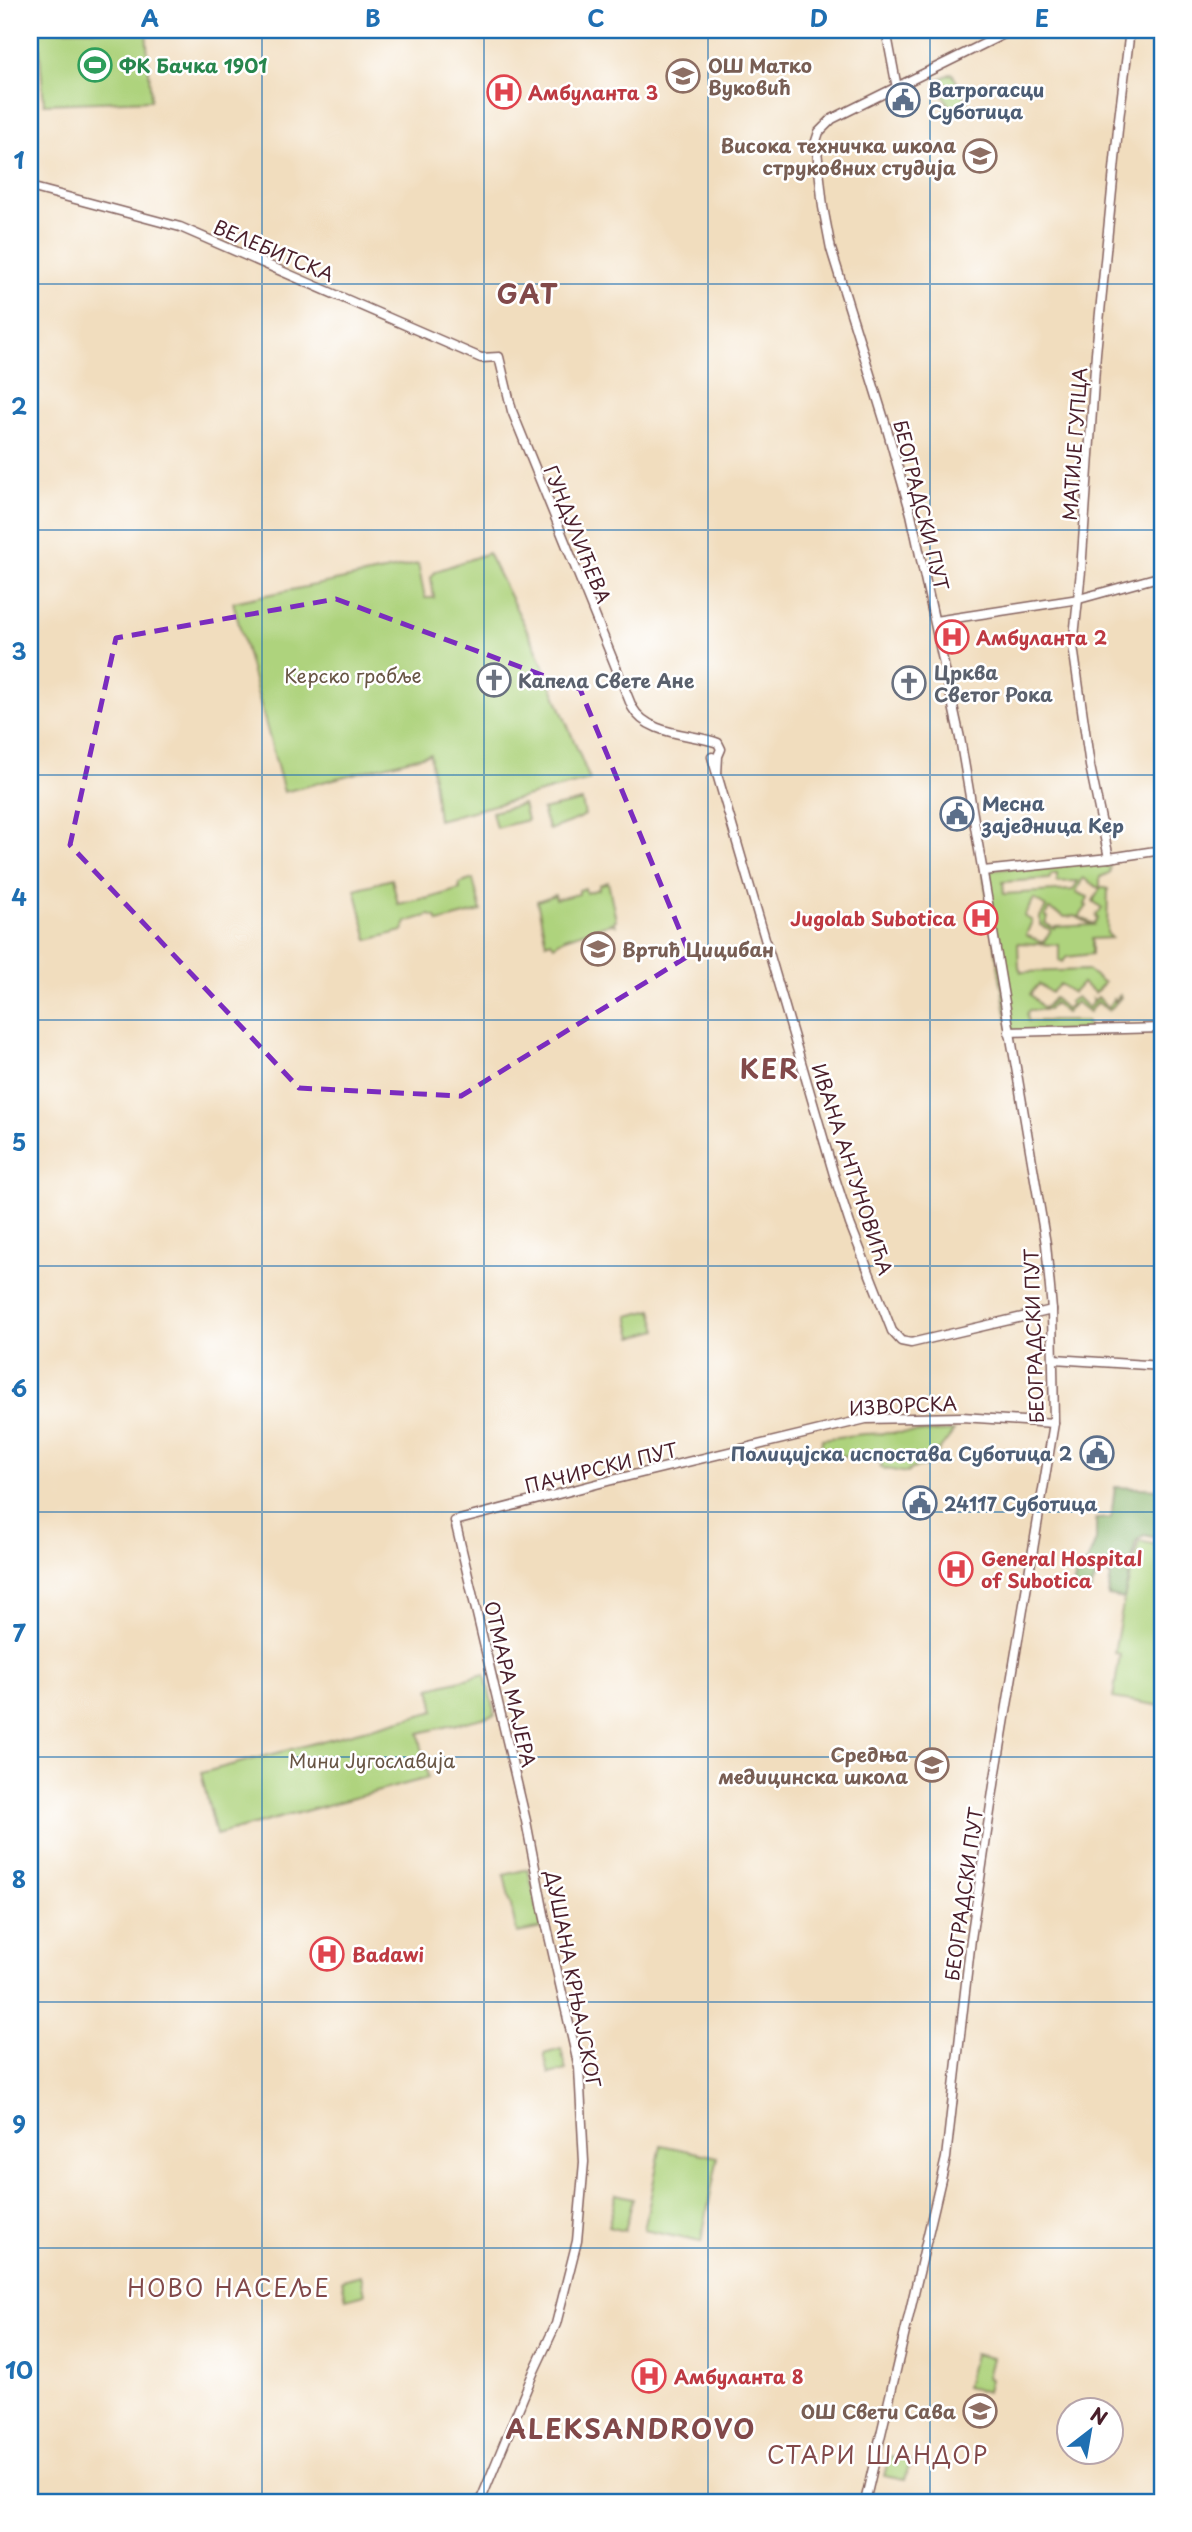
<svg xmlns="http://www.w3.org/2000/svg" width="1192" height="2532" viewBox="0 0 1192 2532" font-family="'Playpen Sans',sans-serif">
	<rect width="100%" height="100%" fill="#fff"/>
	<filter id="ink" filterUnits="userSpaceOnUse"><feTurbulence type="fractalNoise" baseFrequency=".0143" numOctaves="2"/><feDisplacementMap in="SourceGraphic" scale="14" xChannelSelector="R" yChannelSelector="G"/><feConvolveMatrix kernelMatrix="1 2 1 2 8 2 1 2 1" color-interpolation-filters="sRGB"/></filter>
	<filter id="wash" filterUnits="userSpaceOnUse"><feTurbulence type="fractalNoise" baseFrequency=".00686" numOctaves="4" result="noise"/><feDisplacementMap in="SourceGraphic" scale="28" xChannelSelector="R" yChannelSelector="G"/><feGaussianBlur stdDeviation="1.57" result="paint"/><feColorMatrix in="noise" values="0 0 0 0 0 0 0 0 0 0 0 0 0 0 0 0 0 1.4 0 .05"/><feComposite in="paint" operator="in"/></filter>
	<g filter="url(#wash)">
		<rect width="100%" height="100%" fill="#f1ddbe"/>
		<g fill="#aed37d" stroke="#7c7954" stroke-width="2" fill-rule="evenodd">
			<path d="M38,30h108l5,70 -107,4z"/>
			<path d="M952,73l17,32 -16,9 -17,-33z"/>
			<path d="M488,553l48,95 54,132 -152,40 -8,-66 -146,38 -51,-190 185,-38 7,34h9l-3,-21 5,-6z"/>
			<path d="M582,801l3,14 -7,4 -29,11 -7,-20z"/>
			<path d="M523,804l4,16 -31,8 -4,-16z"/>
			<path d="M1109,858l1,15 -10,4v10l8,2 -1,44 5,5 -20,1v15l-25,3 -5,5 -3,-2v-15l-41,-2 1,24 2,5 66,-2 17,13 -9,10 -13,-10 -9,10 -13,-9 -9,9 -12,-9 -9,10 14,15 10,-11 12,11 5,-5 -2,-2 8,-5 11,11 4,-5v-4l2,2 4,-4 10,11 5,-9 2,2 5,-6 1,2 -12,14 -12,-9 -8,10 -13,-10 -10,11 -12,-10 -6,7h-19l-2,3 1,8h58l4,9 -81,2 -26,-161zM1052,874h5v8l21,-1 -5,9 -69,4 -1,-12 46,-3zM1083,878l17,11 -7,12 9,7 -6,8 2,2 -4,6 -15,-7 8,-11 -2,-1 3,-8 -12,-5zM1034,899l12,8 -6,10v8l11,5 -8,13 -17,-8 6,-14 -8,-5zM1049,909l16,8 10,-1 18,9 -38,2v2l-10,-6 3,-5 -3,-2z"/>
			<path d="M392,879l6,25 27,-6 1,1 34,-10 -1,-5 14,-5 8,32 -43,11 -2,-5 -6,-2 -24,7 -3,9 -35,9 -13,-51z"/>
			<path d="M608,882l8,38 -3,1 2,4 -4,-2 -46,15 -11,7 -3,-4 -5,2 -9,-42 18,-6 1,4 23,-5v-4l6,-2 1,5 13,-4v-4z"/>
			<path d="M652,1310l6,20 -25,7 -5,-21z"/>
			<path d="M954,1431l-27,35 -16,3 -4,4 -27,-5 1,-6 -60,-10 1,-13 41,-5z"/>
			<path d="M1139,1541l23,5v160l-49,-8 7,-44 -6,-1 10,-54z"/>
			<path d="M485,1674l10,41 -76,18 9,45 -212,57 -15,-62 234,-62 -5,-23z"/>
			<path d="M528,1869l14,59 -25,5 -13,-58z"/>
			<path d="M561,2049l5,21 -17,4 -5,-20z"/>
			<path d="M661,2145l57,12 -17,85 -57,-12z"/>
			<path d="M616,2194l17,4 -8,33 -17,-4z"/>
			<path d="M361,2275l4,19 -19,5 -4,-19z"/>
			<path d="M974,2354l18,4 -5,20 3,1 -3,13 -21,-5z"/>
			<path d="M889,2456l21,5 -5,19 -21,-4z"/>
		</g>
		<path fill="#8ab56c" stroke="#6a6a4c" stroke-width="2" d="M1115,1487l47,2v50l-18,-4 -8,6 -12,58 -16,-3 3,-20 -12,-6 -10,24 -16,-7 5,-22h8l10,-25v-21l15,-1z"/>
	</g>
	<g filter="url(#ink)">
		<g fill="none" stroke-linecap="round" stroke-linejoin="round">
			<defs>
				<g id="secondary">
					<path d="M886,30l11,58"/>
					<path d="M30,187l150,40 301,131 18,-1 13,54 120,296c16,29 59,26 86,36l3,6 -3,7 -1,18"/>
					<path d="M935,621l144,-22 83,-23"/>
					<path d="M712,757l122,418 16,49 42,107 9,10 10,2 141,-33"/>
					<path d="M1109,858l-19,-92 -17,-120 8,-75 15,-218 23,-234 11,-89"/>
					<path d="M983,871l126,-13 53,-8"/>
					<path d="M1009,1032l153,-4"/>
					<path d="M1054,1359l108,7"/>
					<path d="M480,2502l54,-131 22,-47 21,-83 7,-79 -5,-94 -35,-154 -18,-93 -71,-300 153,-40 258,-62 96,-2 92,6"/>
					<path d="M865,2502l81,-344 25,-219 24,-161 59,-355 -2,-113 -6,-66 -86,-506 -49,-224 -24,-85 -56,-180 -8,-42 -7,-66 3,-9 13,-13 180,-89"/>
				</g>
			</defs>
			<use href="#secondary" stroke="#84625e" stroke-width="11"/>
			<use href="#secondary" stroke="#fff" stroke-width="8"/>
		</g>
	</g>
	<path fill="none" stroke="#7b2cbf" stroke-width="5" stroke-dasharray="14 9" stroke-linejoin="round" d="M336,599l244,90 110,266 -229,141 -162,-8 -229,-243 46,-207z"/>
	<path fill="none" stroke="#1f6fb2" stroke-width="2" stroke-opacity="0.55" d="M262,30v2472M484,30v2472M708,30v2472M930,30v2472M30,284h1132M30,530h1132M30,775h1132M30,1020h1132M30,1266h1132M30,1512h1132M30,1757h1132M30,2002h1132M30,2248h1132"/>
	<defs>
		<symbol id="stadium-ring" viewBox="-11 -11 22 22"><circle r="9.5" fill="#fff" stroke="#2e9e5b" stroke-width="1.5"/><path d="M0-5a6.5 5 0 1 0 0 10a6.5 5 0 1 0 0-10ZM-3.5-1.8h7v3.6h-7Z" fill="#2e9e5b"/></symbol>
		<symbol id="school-ring" viewBox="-11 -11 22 22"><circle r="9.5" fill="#fff" stroke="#8d6e63" stroke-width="1.5"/><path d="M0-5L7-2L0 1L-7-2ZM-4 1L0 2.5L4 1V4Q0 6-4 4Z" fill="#8d6e63"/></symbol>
		<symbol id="hospital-ring" viewBox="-11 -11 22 22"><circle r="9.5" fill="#fff" stroke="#e0444e" stroke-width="1.5"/><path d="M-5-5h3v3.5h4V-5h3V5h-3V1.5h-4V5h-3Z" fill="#e0444e"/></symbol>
		<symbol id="civic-ring" viewBox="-11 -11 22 22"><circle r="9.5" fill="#fff" stroke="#5c6f8a" stroke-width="1.5"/><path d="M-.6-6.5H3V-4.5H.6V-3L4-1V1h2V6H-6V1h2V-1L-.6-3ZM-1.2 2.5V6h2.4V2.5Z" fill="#5c6f8a"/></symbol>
		<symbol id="church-ring" viewBox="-11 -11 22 22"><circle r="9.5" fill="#fff" stroke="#6b7280" stroke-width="1.5"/><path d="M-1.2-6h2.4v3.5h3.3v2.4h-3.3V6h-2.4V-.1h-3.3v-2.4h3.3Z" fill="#6b7280"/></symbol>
	</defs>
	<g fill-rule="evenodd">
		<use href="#stadium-ring" x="76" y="46" width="38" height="38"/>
		<use href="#school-ring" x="664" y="57" width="38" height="38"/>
		<use href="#hospital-ring" x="485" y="73" width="38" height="38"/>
		<use href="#civic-ring" x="884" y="81" width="38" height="38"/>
		<use href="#school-ring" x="961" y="137" width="38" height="38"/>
		<use href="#hospital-ring" x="933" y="618" width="38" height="38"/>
		<use href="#church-ring" x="475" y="661" width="38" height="38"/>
		<use href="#church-ring" x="890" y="664" width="38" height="38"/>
		<use href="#civic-ring" x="938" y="795" width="38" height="38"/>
		<use href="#hospital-ring" x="962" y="899" width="38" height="38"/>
		<use href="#school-ring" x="579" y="930" width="38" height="38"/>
		<use href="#civic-ring" x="1078" y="1434" width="38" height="38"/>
		<use href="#civic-ring" x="901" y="1484" width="38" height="38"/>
		<use href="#hospital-ring" x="937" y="1550" width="38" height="38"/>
		<use href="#school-ring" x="913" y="1746" width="38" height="38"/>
		<use href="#hospital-ring" x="308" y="1935" width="38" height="38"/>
		<use href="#hospital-ring" x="630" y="2357" width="38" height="38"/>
		<use href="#school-ring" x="961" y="2392" width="38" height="38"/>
	</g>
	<g text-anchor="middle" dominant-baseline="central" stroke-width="5" stroke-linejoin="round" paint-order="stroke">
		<g font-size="19" font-weight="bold" fill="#27864d" stroke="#fff" text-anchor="start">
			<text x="119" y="65">ФК Бачка 1901</text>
		</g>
		<g font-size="19" font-weight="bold" fill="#785e54" stroke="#fff" text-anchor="end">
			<text x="708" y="65" text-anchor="start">ОШ Матко<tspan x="708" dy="22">Вуковић</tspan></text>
			<text x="956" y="145">Висока техничка школа<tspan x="956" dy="22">струковних студија</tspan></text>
			<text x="622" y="949" text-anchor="start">Вртић Цицибан</text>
			<text x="908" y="1754">Средња<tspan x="908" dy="22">медицинска школа</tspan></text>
			<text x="956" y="2411">ОШ Свети Сава</text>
		</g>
		<g font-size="19" font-weight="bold" fill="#4e5e75" stroke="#fff" text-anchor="start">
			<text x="928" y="89">Ватрогасци<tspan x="928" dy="22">Суботица</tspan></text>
			<text x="982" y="803">Месна<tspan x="982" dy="22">заједница Кер</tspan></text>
			<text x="1072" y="1453" text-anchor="end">Полицијска испостава Суботица 2</text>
			<text x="944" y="1503">24117 Суботица</text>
		</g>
		<g font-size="19" font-weight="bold" fill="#be3a42" stroke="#fff" text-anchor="start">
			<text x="528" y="92">Амбуланта 3</text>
			<text x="976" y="637">Амбуланта 2</text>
			<text x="956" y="918" text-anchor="end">Jugolab Subotica</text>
			<text x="981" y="1558">General Hospital<tspan x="981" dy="22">of Subotica</tspan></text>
			<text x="352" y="1954">Badawi</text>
			<text x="674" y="2376">Амбуланта 8</text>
		</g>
		<g font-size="19" fill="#4a1f2b" stroke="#fff">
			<text transform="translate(274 250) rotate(23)">ВЕЛЕБИТСКА</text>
			<text transform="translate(1074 444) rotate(-86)">МАТИЈЕ ГУПЦА</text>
			<text transform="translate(922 505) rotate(76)">БЕОГРАДСКИ ПУТ</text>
			<text transform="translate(578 534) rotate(68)">ГУНДУЛИЋЕВА</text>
			<text transform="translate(853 1169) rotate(72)">ИВАНА АНТУНОВИЋА</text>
			<text transform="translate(1033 1336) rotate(-92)">БЕОГРАДСКИ ПУТ</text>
			<text transform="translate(903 1405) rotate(-3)">ИЗВОРСКА</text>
			<text transform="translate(601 1467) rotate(-14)">ПАЧИРСКИ ПУТ</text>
			<text transform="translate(511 1684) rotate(77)">ОТМАРА МАЈЕРА</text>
			<text transform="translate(963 1894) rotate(-82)">БЕОГРАДСКИ ПУТ</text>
			<text transform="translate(574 1979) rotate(79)">ДУШАНА КРЊАЈСКОГ</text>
		</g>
		<g font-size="19" font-weight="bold" fill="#5b616d" stroke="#fff" text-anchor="start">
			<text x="934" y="672">Црква<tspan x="934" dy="22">Светог Рока</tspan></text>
			<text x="518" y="680">Капела Свете Ане</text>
		</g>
		<g font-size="19" fill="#685544" stroke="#fff">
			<text x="353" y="675">Керско гробље</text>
			<text x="372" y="1760">Мини Југославија</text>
		</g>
		<g font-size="23" letter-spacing="2" fill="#82494a" stroke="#fff">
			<text x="229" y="2287">НОВО НАСЕЉЕ</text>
			<text x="878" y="2454">СТАРИ ШАНДОР</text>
		</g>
		<g font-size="26" font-weight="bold" letter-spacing="2" fill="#82494a" stroke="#fff">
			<text x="528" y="293">GAT</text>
			<text x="770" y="1068">KER</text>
			<text x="631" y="2428">ALEKSANDROVO</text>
		</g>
	</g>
	<rect width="1192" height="2532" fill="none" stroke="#fff" stroke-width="77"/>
	<g transform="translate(1090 2431) rotate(31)"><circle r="33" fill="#ffffff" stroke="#b7a5aa" stroke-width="2"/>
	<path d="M0-5L12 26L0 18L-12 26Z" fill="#1f6fb2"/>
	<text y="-10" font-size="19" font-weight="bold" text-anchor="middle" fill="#4a1f2b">N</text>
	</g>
	<rect x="38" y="38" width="1116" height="2456" fill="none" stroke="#1f6fb2" stroke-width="2.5"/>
	<g font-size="23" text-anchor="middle" font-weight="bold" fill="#1f6fb2">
		<text x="150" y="27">A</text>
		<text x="373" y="27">B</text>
		<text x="596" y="27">C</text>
		<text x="819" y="27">D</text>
		<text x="1042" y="27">E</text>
		<text x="19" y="169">1</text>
		<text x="19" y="415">2</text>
		<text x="19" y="660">3</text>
		<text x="19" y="906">4</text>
		<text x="19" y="1151">5</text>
		<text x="19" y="1397">6</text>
		<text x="19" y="1642">7</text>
		<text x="19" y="1888">8</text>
		<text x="19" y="2133">9</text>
		<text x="19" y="2379">10</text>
	</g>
</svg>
